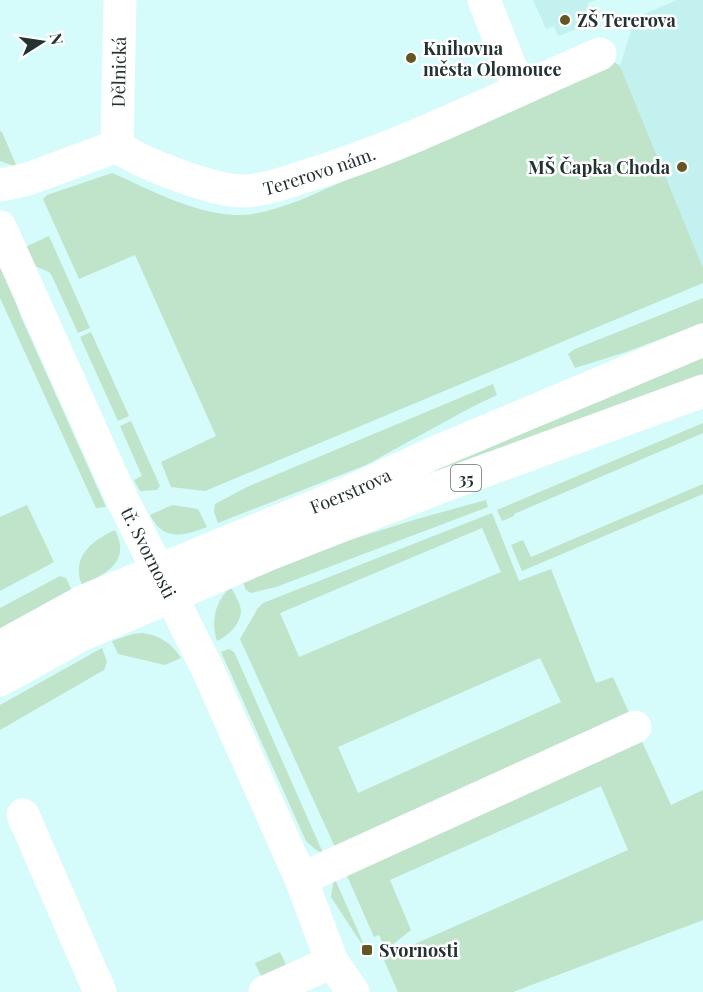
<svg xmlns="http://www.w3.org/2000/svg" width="703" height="992" viewBox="0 0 703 992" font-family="'Playfair Display',serif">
	<rect width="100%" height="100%" fill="#d5fbfa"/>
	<g fill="#c2f1ef">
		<path d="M533,0h62l-8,3 6,15 -10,4 2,4 -27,10 -4,-10 -8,3z"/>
		<path d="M677,0h26v268l-83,-202 15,-48z"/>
	</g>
	<g fill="#bfe4ca" fill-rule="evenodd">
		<path d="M614,62l6,4 83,202v15l-498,208 -34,-4 -10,-25 55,-26 -81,-181 -56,24 -36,-80 4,-4 65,-22c39,17 80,40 123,42 23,1 46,-8 68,-16z"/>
		<path d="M0,131l2,1 15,35 -17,-6z"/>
		<path d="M49,236l41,92 -12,5 -26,-57 -3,-4 -14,-6 -10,-19z"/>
		<path d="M0,258l21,59 85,190 -10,1 -96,-210z"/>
		<path d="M703,298v25l-77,29 -51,16 -7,-14 7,-5z"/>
		<path d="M91,332l38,84 -11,5 -38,-84z"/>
		<path d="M703,357v19l-267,97 -1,-3z"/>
		<path d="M493,384l4,11 -27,13 -104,57 -148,58 -4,-11 1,-8 32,-17z"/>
		<path d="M131,421l29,65 -3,4 -17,1 -6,-11 8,-4 -22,-50z"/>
		<path d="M703,423v10l-189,81v2l-12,5 -5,-11z"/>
		<path d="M703,484v10l-181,77 -11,-26 12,-5 8,17z"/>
		<path d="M486,500l2,7 -212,80 -25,6 -5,-3 -4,-10 95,-36 80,-25z"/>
		<path d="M27,505l27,57 -54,29v-74z"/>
		<path d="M172,505l26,4 9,18c-24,9 -43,15 -57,-12z"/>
		<path d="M492,513l27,68 32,-12 45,114 17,-6 18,40 -289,130 -8,-2 -94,-206 18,-31 5,-5zM482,528l19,44 -202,85 -19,-44zM540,658l21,44 -203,91 -20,-46z"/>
		<path d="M115,530c16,32 -8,43 -33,55 -11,-28 9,-44 33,-55z"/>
		<path d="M60,576l6,2 6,13 -72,41v-24z"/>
		<path d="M231,587c3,6 9,16 10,23 0,14 -13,26 -24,31 -6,-20 -2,-40 14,-54z"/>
		<path d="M142,633c18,2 29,10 39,25l-16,7 -47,-11 -6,-13 21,-7z"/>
		<path d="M102,648l5,14 -3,8 -104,60v-25z"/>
		<path d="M229,649l5,3 2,4 87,197 -7,-3 -10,-9 -85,-189z"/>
		<path d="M639,735l32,70 32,-15v130l-190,72h-115l-15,-34 245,-108 -27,-64 -211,94 21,50 -25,20 -7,-15 -5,2 -30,-68z"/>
		<path d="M334,877l31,70 -2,-1 -32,-49z"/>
		<path d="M280,952l8,17 -26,9 -7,-15z"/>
	</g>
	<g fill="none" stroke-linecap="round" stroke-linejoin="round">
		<g stroke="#fff" stroke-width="33">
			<path d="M484,0l35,89"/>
			<path id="s1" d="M117,146c22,17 99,46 127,45 25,-1 48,-11 71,-18 96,-30 192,-79 285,-119"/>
			<path id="s2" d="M117,146l3,-146"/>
			<path d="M0,185l28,-6 89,-33"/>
			<path id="s3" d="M0,227l122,272 85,169 94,211 31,83 21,30"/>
			<path d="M23,815l77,177"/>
			<path d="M301,879l334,-152"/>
			<path d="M265,992l67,-30"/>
		</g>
		<g stroke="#fff" stroke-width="33">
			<path id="s4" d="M0,647l84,-46 270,-111 80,-37 269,-113"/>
			<path d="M0,680l81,-45 186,-80 176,-69 260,-95"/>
		</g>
	</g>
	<g fill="#635623" stroke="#fff" stroke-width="2">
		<circle cx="565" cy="20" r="6"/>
		<circle cx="411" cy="58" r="6"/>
		<circle cx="682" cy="167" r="6"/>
		<rect x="361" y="944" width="12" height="12" rx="3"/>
	</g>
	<g text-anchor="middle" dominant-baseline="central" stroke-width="5" stroke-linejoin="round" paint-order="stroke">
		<rect fill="#fff" stroke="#667070" stroke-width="1.5" x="451" y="465" width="30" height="26" rx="4.5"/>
		<g font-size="16" font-weight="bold" fill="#243232">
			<text x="466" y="478">35</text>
		</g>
		<g font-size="18" font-weight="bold" fill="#243232" stroke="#fff" text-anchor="start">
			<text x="577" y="20">ZŠ Tererova</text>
			<text x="423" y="48">Knihovna<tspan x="423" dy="21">města Olomouce</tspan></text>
			<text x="670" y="167" text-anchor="end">MŠ Čapka Choda</text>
			<text x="379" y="950">Svornosti</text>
		</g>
		<g font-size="18" fill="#243232" stroke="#fff">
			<text stroke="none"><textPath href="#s2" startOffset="74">Dělnická</textPath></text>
			<text stroke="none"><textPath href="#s1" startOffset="214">Tererovo nám.</textPath></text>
			<text stroke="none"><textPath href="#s4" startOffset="384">Foerstrova</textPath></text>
			<text stroke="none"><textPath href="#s3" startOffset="358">tř. Svornosti</textPath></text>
		</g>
	</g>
	<g transform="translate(42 42) rotate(78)" stroke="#ffffff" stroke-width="4.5" paint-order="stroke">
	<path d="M0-4.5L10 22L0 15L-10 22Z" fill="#243232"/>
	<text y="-9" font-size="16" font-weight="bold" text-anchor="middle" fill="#243232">N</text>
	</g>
</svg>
